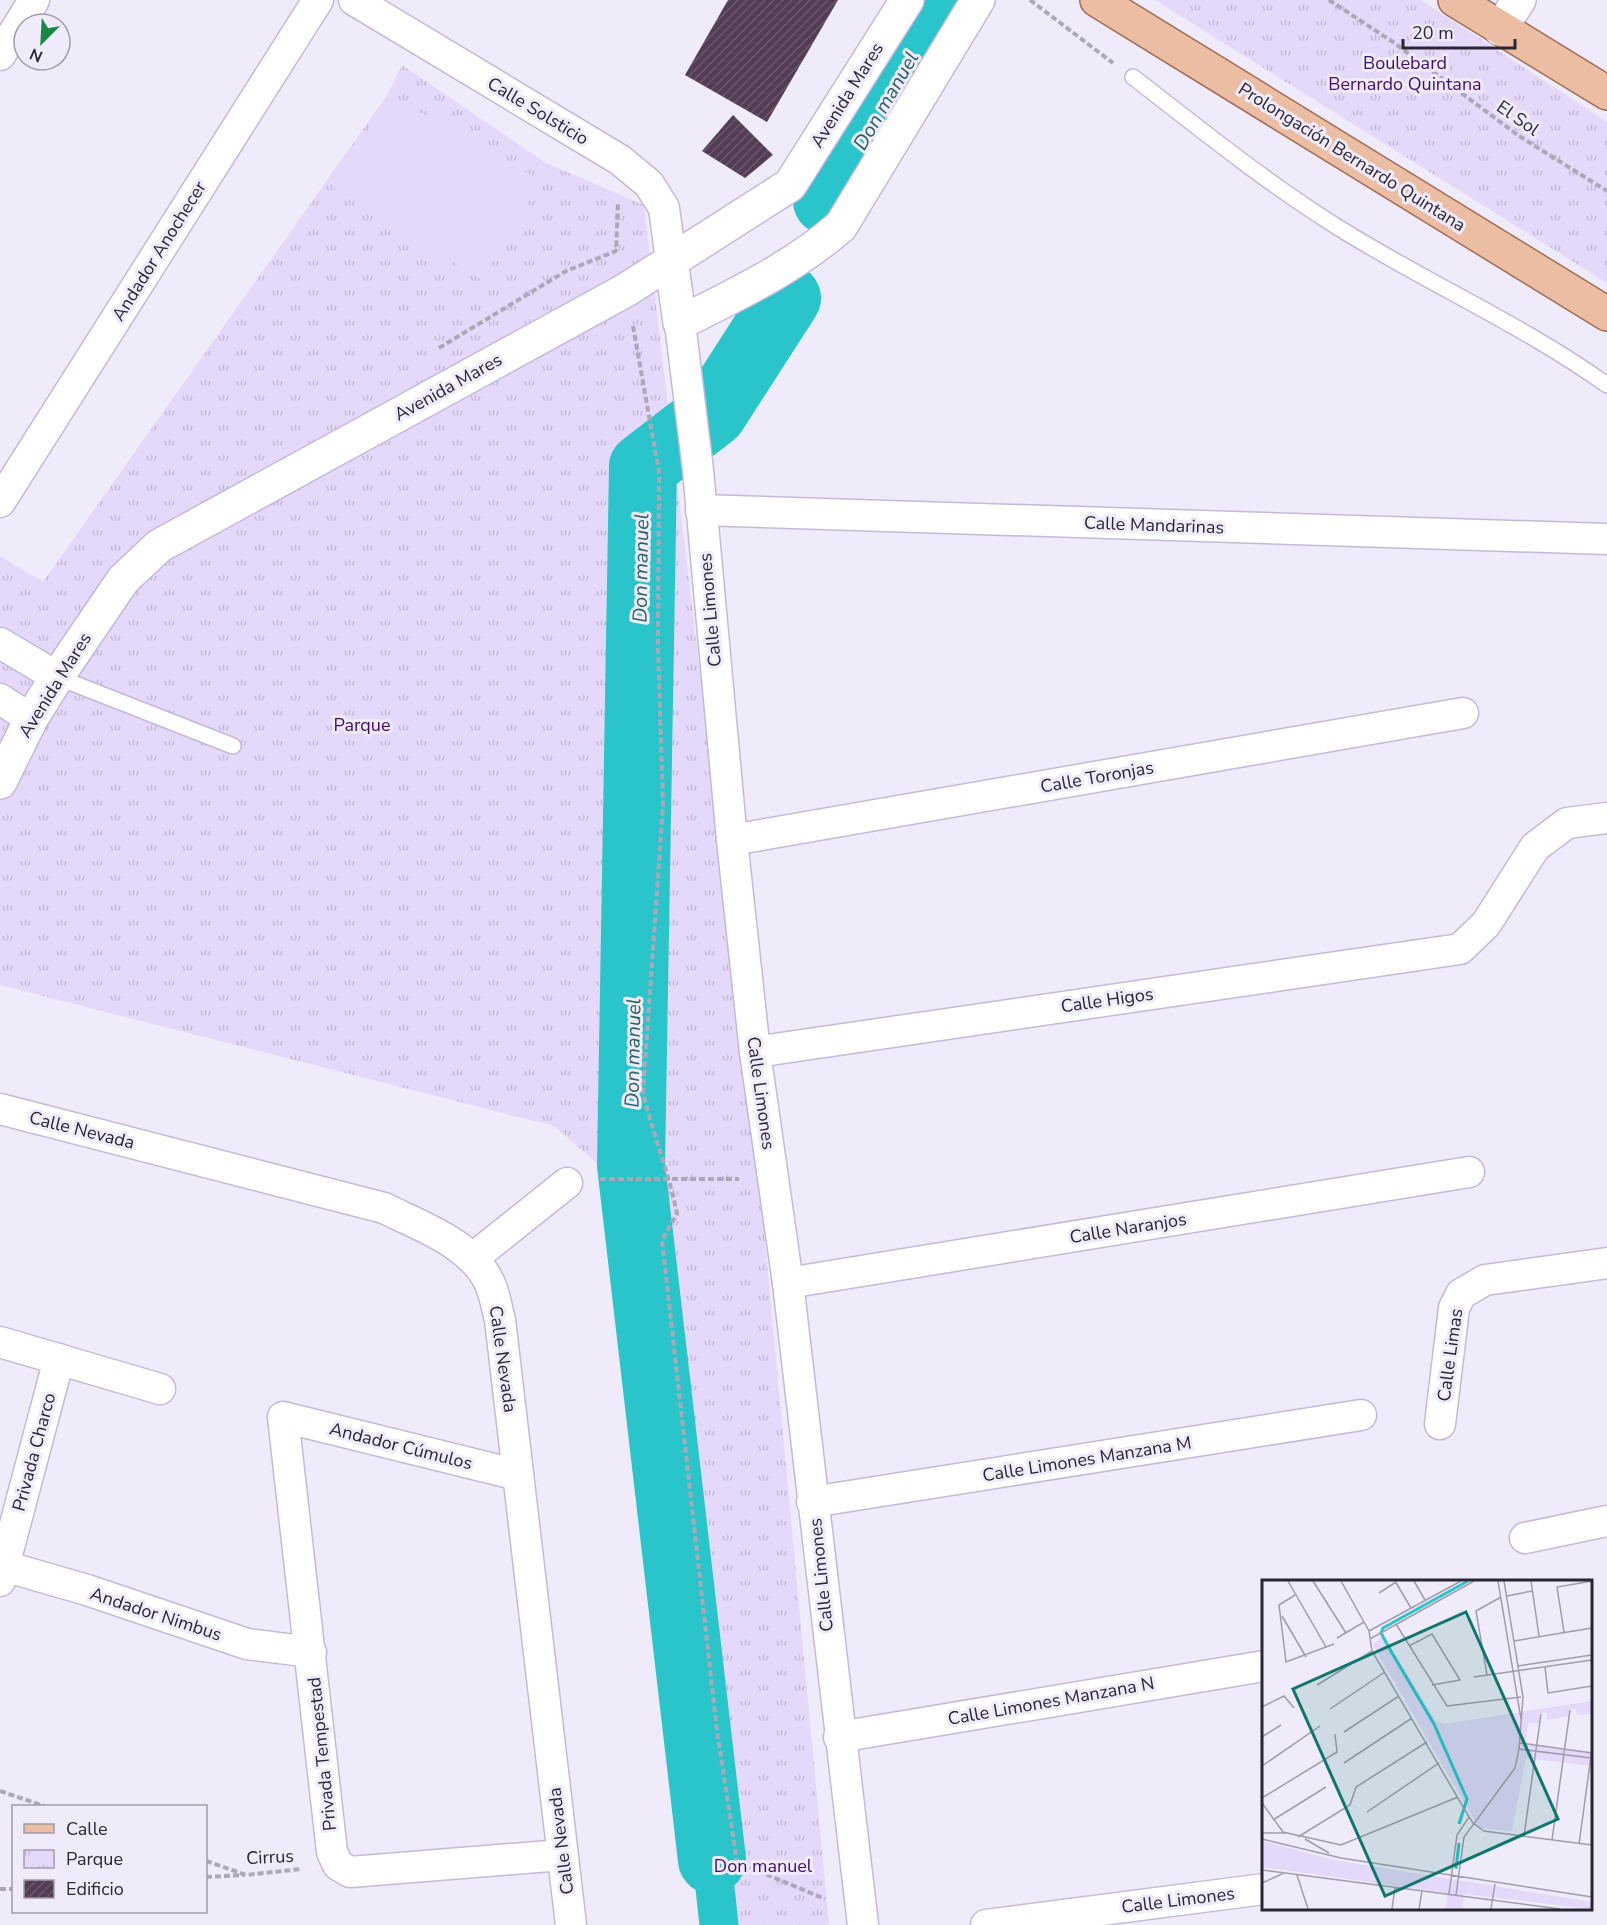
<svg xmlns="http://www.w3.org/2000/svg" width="1607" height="1925" viewBox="0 0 1607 1925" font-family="'Nunito Sans',sans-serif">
	<defs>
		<pattern id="park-tufts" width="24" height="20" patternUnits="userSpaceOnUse" patternTransform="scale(1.5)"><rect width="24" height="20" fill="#e4d9fa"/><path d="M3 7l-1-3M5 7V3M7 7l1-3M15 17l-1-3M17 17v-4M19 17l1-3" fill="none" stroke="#c4bad7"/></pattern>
		<pattern id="building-hatch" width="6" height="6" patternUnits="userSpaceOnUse" patternTransform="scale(1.5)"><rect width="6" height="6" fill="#533d55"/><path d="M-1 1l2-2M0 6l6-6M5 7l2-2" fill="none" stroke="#69576b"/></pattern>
	</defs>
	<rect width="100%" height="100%" fill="#f0ebfa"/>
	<g fill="url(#park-tufts)">
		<path d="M1155,0h266l186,122v161z"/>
		<path d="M402,65l144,98 98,42 110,920 75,800h-118l-9,-100 -89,-648 -59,-51 -554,-141v-429l43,26 345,-488z"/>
	</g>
	<path fill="#e4d9fa" d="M388,94l153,87 -59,99 -148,-91z"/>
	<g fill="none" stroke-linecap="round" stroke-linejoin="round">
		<path stroke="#29c5ca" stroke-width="39" d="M712,1860l7,65"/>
		<g stroke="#29c5ca" stroke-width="68">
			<path d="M827,201l118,-201"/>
			<path d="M712,1860l-81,-695 12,-698 70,-54 74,-115"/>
		</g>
	</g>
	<g fill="url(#building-hatch)">
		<path d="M728,0h110l-71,122 -82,-47z"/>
		<path d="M733,115l40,40 -28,23 -43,-27z"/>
	</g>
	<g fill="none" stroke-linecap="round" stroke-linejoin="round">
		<defs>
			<g id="lane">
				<path d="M1133,77c67,52 134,106 206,151 88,55 184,97 268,157"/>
				<path d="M57,677l176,69"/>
			</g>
			<g id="street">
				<path d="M354,0l266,160 29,24 15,24 7,52"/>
				<path d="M0,55l34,-55"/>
				<path d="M680,323l18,147 34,370 23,212 33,231 75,642"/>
				<path d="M0,502l318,-502"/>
				<path d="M701,510l906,29"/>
				<path d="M0,643l57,34"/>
				<path d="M0,699l31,20"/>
				<path d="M732,840l731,-127"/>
				<path d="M755,1052l705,-103 26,-25 49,-77 32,-24 40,-5"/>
				<path d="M0,1109l384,99c36,18 89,36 106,76 5,11 7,25 10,36l71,605"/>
				<path d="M473,1258l94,-75"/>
				<path d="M788,1283l681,-111"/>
				<path d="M0,1342l160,47"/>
				<path d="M1440,1424l14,-116 7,-14 24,-14 122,-17"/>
				<path d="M518,1475l-235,-58 49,435 6,13 12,7 212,-17"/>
				<path d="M812,1502l549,-87"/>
				<path d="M1525,1538l82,-17"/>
				<path d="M4,1566l83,24 160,54 64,8"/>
				<path d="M0,1581l59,-222"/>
				<path d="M839,1737l425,-71"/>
				<path d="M986,1925l278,-36"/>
			</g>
			<g id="secondary">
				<path d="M1500,29l19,-29"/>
				<path d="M671,260l9,63c57,-29 113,-55 161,-97l137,-226"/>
				<path d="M0,782l31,-63 26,-42 66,-97 36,-34 467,-256 164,-105 117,-185"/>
			</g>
			<g id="primary">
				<path d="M1097,0l510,314"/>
				<path d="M1455,0l152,93"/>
			</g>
		</defs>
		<use href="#lane" stroke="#c5b9db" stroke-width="18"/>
		<use href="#street" stroke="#c5b9db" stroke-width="33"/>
		<use href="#secondary" stroke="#c5b9db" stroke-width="36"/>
		<use href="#primary" stroke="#9f6d54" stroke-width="36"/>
		<g stroke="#ada8b7" stroke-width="4" stroke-dasharray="6 3" stroke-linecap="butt">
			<path d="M1030,0l83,63"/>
			<path d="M1329,0l64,42 126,94 88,55"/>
			<path d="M633,326l26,146 -1,175 5,158 -20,288c10,41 26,80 34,121l-15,26 55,491 20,131 88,37"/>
			<path d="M439,348l127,-77 50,-20 2,-48"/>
			<path d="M600,1179h139"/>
			<path d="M0,1791l44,15"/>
			<path d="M206,1861l40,14 55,-6"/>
			<path d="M206,1877l38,-2"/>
			<path d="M0,1889h14"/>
		</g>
		<use href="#lane" stroke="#fff" stroke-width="15"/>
		<use href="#street" stroke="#fff" stroke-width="30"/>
		<use href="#secondary" stroke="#fff" stroke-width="33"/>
		<use href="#primary" stroke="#ebbea3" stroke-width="33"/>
	</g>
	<g text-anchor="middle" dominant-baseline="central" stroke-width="6" stroke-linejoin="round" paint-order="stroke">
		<g font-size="18" fill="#410e70" stroke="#f0ebfa">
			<text x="1405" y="63">Boulebard<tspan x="1405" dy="21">Bernardo Quintana</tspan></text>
			<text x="362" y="725">Parque</text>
			<text x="763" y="1866">Don manuel</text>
		</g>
		<g font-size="18" fill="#2b2634" stroke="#f0ebfa">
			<text transform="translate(847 95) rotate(-58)">Avenida Mares</text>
			<text transform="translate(538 111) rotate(31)">Calle Solsticio</text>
			<text transform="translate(1518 118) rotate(35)">El Sol</text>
			<text transform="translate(1352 157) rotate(32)">Prolongación Bernardo Quintana</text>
			<text transform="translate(159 251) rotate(-58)">Andador Anochecer</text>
			<text transform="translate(448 387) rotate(-29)">Avenida Mares</text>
			<text transform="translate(1154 525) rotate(2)">Calle Mandarinas</text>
			<text transform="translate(710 610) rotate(-95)">Calle Limones</text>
			<text transform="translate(55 685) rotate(-58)">Avenida Mares</text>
			<text transform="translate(1097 777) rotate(-10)">Calle Toronjas</text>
			<text transform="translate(1107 1000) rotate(-8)">Calle Higos</text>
			<text transform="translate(761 1093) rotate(82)">Calle Limones</text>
			<text transform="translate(82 1130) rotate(14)">Calle Nevada</text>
			<text transform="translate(1128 1228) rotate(-9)">Calle Naranjos</text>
			<text transform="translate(1450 1355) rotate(-82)">Calle Limas</text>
			<text transform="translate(503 1359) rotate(82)">Calle Nevada</text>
			<text transform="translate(401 1446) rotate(14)">Andador Cúmulos</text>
			<text transform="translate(34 1452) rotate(-75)">Privada Charco</text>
			<text transform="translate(1087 1459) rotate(-9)">Calle Limones Manzana M</text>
			<text transform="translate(821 1575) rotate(-96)">Calle Limones</text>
			<text transform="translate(156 1614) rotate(18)">Andador Nimbus</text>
			<text transform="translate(1051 1701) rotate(-10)">Calle Limones Manzana N</text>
			<text transform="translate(322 1754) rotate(-96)">Privada Tempestad</text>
			<text transform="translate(561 1841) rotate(-97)">Calle Nevada</text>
			<text transform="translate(270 1857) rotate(-3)">Cirrus</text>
			<text transform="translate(1178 1900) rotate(-7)">Calle Limones</text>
		</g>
		<g font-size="20" font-style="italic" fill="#276163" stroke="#f0ebfa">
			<text transform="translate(886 101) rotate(-60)">Don manuel</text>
			<text transform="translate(641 568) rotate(-89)">Don manuel</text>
			<text transform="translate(633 1053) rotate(-89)">Don manuel</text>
		</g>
	</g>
	<g transform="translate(1262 1580)">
		<rect width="330" height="330" fill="#f0ebfa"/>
		<path d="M121,55l53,86 8,3 148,-23v13l-15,1 -1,-6h-4l-3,7 -22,4v-7h-5l-2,10h-12l-2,20 66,9v14l-66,-8 -14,73 -33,-3 -106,-183zM0,261l72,19 258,42v7l-128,-15 -2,15h-16l1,-16 -185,-26z" fill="#e4d9fa"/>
		<path d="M231,232l20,2 -1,13 -21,-2z" fill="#e4d9fa"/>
		<path fill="none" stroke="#29c5ca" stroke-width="3" d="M130,73l-11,-20 2,-5 85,-47M130,73l42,71 33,75 -8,25M194,289l3,-26"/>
		<path fill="none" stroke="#a19cab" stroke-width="1.5" d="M26,1l38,66M51,1l33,52M79,1l28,50 3,20 97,166M133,1l16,27M152,1l11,19M236,1l23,138M269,1l8,55M117,13l17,-11M33,15l-16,10 7,57 48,-18M245,16l25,-5M20,36l24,41M134,44l51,82 74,-9M107,51l92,-50M302,52l-7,-45 35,-6M75,58l27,-16M108,59l104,-58M252,61l78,-13M147,66l23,-12 28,46 -28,5M255,86l75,-11M283,87l3,26 44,-7M225,95l-11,-64 25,-14M212,97l118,-17M55,105l55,-34M0,127l22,-11 10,12M68,129l55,-37M82,152l55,-36M0,157l19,-12M258,163l72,10M257,169l72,9M82,183l68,-45M0,186l58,-40M0,218l75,-46 -2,-18M0,223l21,29 58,13 117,-48M105,232l72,-49M11,240l53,-33M211,243l11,8 108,14M0,253h25M262,256l17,-122M36,257l52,-32 6,-18 71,-45M0,259l79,19 251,39M43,259l24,14M290,260l18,-130M317,264l13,-95M0,290l298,39M35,295l11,34M0,303l22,-10M187,314l8,-59 12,-18 4,6M194,315l8,-58 51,-69 4,-19 4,-52 -19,-116M130,329l3,-22M157,329l3,-18M229,329l4,-25"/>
		<path fill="#0f766e" fill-opacity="0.15" stroke="#0f766e" stroke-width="3" d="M204,32l92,207 -173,77 -92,-207z"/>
		<rect width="330" height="330" fill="none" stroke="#2b2634" stroke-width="3"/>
	</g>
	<rect x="12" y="1805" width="195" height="108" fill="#f0ebfa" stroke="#a19cab" stroke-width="1.5"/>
	<rect x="24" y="1824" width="30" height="9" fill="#ebbea3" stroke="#a19cab" stroke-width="1.5"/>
	<text x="66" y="1835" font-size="18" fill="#2b2634">Calle</text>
	<rect x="24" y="1850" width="30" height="18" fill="url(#park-tufts)" stroke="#a19cab" stroke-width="1.5"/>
	<text x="66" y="1865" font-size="18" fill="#2b2634">Parque</text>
	<rect x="24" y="1880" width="30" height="18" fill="url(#building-hatch)" stroke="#a19cab" stroke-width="1.5"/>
	<text x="66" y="1895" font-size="18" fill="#2b2634">Edificio</text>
	<g transform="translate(42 42) rotate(204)"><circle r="28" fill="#f0ebfa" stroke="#a19cab" stroke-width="1.5"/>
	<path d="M0-4.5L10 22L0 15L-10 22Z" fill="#168942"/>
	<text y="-9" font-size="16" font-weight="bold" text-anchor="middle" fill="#2b2634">N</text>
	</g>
	<path d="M1403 39v9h112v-9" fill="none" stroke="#2b2634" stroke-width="3"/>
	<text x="1412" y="39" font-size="18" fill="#2b2634" stroke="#f0ebfa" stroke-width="4.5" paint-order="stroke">20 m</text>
</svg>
